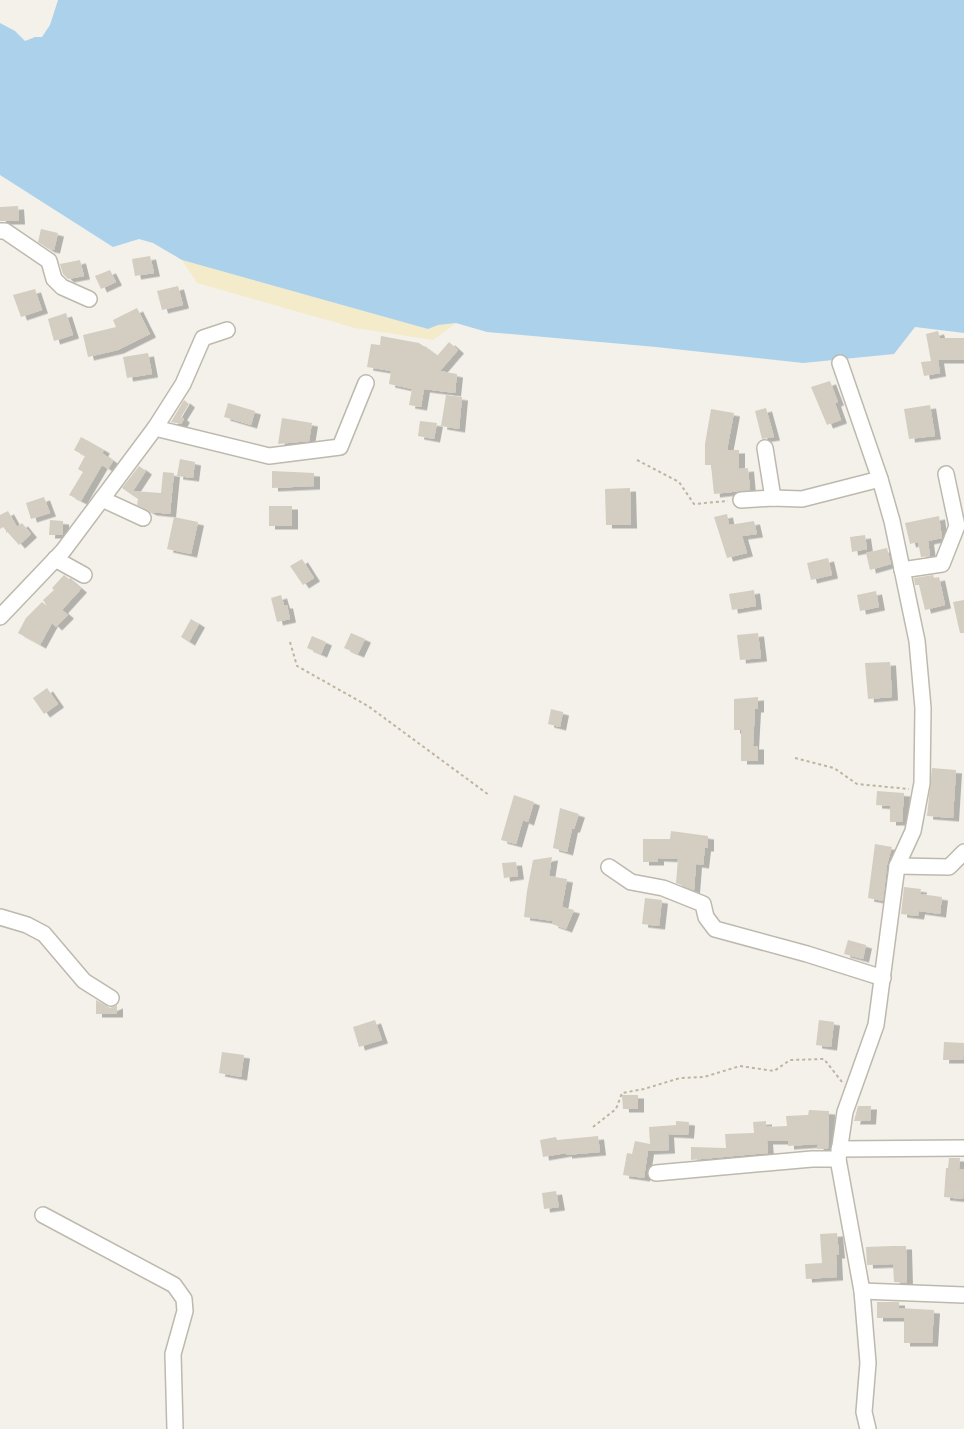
<svg xmlns="http://www.w3.org/2000/svg" width="964" height="1429" viewBox="0 0 964 1429" font-family="'Public Sans',sans-serif">
	<defs>
		<filter id="shadow"><feDropShadow dx="6" dy="3.5" stdDeviation="0" flood-color="#0004"/></filter>
	</defs>
	<rect width="100%" height="100%" fill="#f4f1ea"/>
	<path fill="#f4ebca" d="M182,260l246,69 10,-4 18,-2 -23,17 -78,-12 -158,-45z"/>
	<path fill="#acd1ea" d="M58,0h906v333l-49,-6 -21,27 -91,9 -147,-16 -169,-15 -31,-9 -18,2 -10,4 -246,-69 -29,-17 -14,-4 -26,8 -113,-72v-152l15,8 10,10 10,-4h7l8,-12z"/>
	<g fill="#d4cdc1" filter="url(#shadow)">
		<path d="M18,206l1,15h-19v-14z"/>
		<path d="M41,229l17,4 -4,17 -5,-1 -11,-7z"/>
		<path d="M150,256l4,17 -19,3 -3,-17z"/>
		<path d="M80,260l4,16 -16,3 -5,-5 -3,-10z"/>
		<path d="M110,270l6,12 -15,7 -6,-13z"/>
		<path d="M178,286l5,19 -21,5 -5,-19z"/>
		<path d="M35,289l7,21 -21,7 -8,-22z"/>
		<path d="M137,308l13,26 -32,16 -30,7 -5,-22 33,-8 -3,-7z"/>
		<path d="M66,313l7,22 -19,6 -6,-22z"/>
		<path d="M938,331l2,7h24v22h-26l2,13 -16,3 -3,-14 10,-1 -5,-27z"/>
		<path d="M381,336l38,7 18,13 12,-14 9,8 -18,21 17,3 -2,19 -31,-4 -3,18 -12,-2 3,-16 -23,-5 2,-13 -24,-4 4,-23 9,1z"/>
		<path d="M148,353l4,21 -25,4 -4,-21z"/>
		<path d="M830,381l8,21 -3,1 6,17 -14,5 -16,-38z"/>
		<path d="M446,395l16,2 -3,32 -18,-3z"/>
		<path d="M184,400l5,4 -8,13 3,2 -3,5 -10,-2z"/>
		<path d="M228,403l27,8 -4,14 -27,-8z"/>
		<path d="M930,405l5,31 -26,3 -5,-30z"/>
		<path d="M766,408l8,29 -12,2 -7,-28z"/>
		<path d="M711,409l23,4 -7,37h12v19l9,-1 2,22 -36,4 -3,-29h-6v-21z"/>
		<path d="M282,418l30,5 -3,18 -31,3z"/>
		<path d="M420,421l17,2 -3,16 -16,-3z"/>
		<path d="M81,437l23,13 -2,3 11,8 -5,8 -6,-4 -21,36 -12,-6 14,-23 -5,-3 7,-13 -11,-6z"/>
		<path d="M180,459l15,3 -2,16 -16,-2z"/>
		<path d="M139,466l7,5 -13,20 28,2 2,-21 11,1 -4,41 -19,-2 -14,-7 1,-6 -16,-11z"/>
		<path d="M272,471l42,2v13l-42,2z"/>
		<path d="M630,488l1,37h-25l-1,-36z"/>
		<path d="M44,497l6,16 -19,6 -5,-16z"/>
		<rect x="269" y="506" width="23" height="20"/>
		<path d="M8,511l9,16 5,-4 9,11 -12,11 -16,-18 -3,2v-14z"/>
		<path d="M727,514l2,11 25,-4 3,13 -15,2 5,17 -20,5 -13,-41z"/>
		<path d="M939,516l3,22 -14,3 2,15 -9,1 -3,-15 -8,2 -5,-21z"/>
		<path d="M174,517l24,5 -7,32 -24,-5z"/>
		<path d="M50,520l13,1v14h-14z"/>
		<path d="M865,535l2,14 -15,3 -2,-15z"/>
		<path d="M887,548l4,16 -21,6 -4,-17z"/>
		<path d="M828,558l4,17 -21,5 -4,-17z"/>
		<path d="M302,559l12,19 -11,7 -13,-19z"/>
		<path d="M64,575l17,14 -19,21 6,5 -12,12 -4,-4 -12,22 -22,-12 8,-15 16,-16 5,4 -4,-6 11,-10 -2,-2z"/>
		<path d="M933,575l1,3 5,-1 6,28 -20,5 -6,-25h-4l-1,-7z"/>
		<path d="M754,590l2,16 -24,4 -3,-16z"/>
		<path d="M876,591l3,16 -19,4 -3,-16z"/>
		<path d="M281,595l3,10h3l3,14 -13,3 -6,-24z"/>
		<path d="M964,600v33h-4l-7,-31z"/>
		<path d="M191,619l8,5 -10,18 -8,-5z"/>
		<path d="M351,633l14,6 -7,15 -14,-6z"/>
		<path d="M758,633l3,25 -21,2 -3,-25z"/>
		<path d="M312,636l14,6 -5,12 -14,-6z"/>
		<path d="M890,662l2,35 -24,2 -3,-36z"/>
		<path d="M47,688l11,16 -14,10 -11,-16z"/>
		<path d="M758,697v12h-3l-2,37h5v15h-17v-31h-7v-31z"/>
		<path d="M551,709l12,3 -3,15 -12,-3z"/>
		<path d="M932,768l24,2 -3,48 -26,-2z"/>
		<path d="M877,791l27,2 -2,29h-12v-16l-14,-1z"/>
		<path d="M514,795l20,7 -6,20 -5,-2 -7,24 -15,-4z"/>
		<path d="M560,808l19,6 -5,15h-2l-5,23 -14,-4z"/>
		<path d="M671,831l37,5v12h-3l-2,17 -7,-1 -2,26 -18,-7 2,-24 -20,-1v4h-15v-23h27z"/>
		<path d="M875,844l17,3 -5,18 -4,36 -15,-3z"/>
		<path d="M552,857l-3,19 18,3 -5,28 12,3 -8,19 -14,-5 1,-3 -29,-4 3,-26 6,-31z"/>
		<path d="M516,862l2,14 -14,2 -2,-15z"/>
		<path d="M904,887l17,2 -1,5 22,3 -2,17 -21,-3 -1,5 -17,-2z"/>
		<path d="M645,898l17,2 -3,26 -17,-2z"/>
		<path d="M848,940l18,5 -3,14 -19,-5z"/>
		<path d="M96,1000l14,8 7,-3v9h-21z"/>
		<path d="M375,1020l7,20 -23,7 -6,-20z"/>
		<path d="M819,1020l15,2 -3,25 -15,-2z"/>
		<path d="M944,1042l20,1 -1,17h-20z"/>
		<path d="M222,1052l22,3 -3,22 -22,-4z"/>
		<path d="M622,1095h16v14h-15z"/>
		<path d="M858,1106h13l-1,15h-16z"/>
		<path d="M809,1110l20,1 -1,38h-11l1,-5 -30,2v-5h-21l1,12 -77,7v-13l35,1 -1,-14 29,-1 -1,-11 13,-1v6l21,-1 -1,-10 22,-1z"/>
		<path d="M676,1121l13,1 -1,13 -20,-1 1,16 -21,1 -4,27 -21,-3 4,-22 5,1 3,-13 15,3 -1,-17 27,-2z"/>
		<path d="M598,1136l2,16 -34,3v-2l-23,4 -3,-17 16,-3 1,3z"/>
		<path d="M949,1158h11l-1,11 5,1 -1,29 -19,-2 2,-29h2z"/>
		<path d="M556,1191l3,16 -15,2 -2,-16z"/>
		<path d="M837,1233l2,22h-3l1,22 -31,2 -1,-15 17,-1 -2,-29z"/>
		<path d="M893,1246h13l1,37 -13,-1 -1,-18 -26,1 -1,-18z"/>
		<path d="M877,1302h22v6l35,2 -2,33h-28v-25h-27z"/>
	</g>
	<g fill="none" stroke-linecap="round" stroke-linejoin="round">
		<defs>
			<g id="minor">
				<path d="M0,231h5l44,30 5,18 8,8 27,12"/>
				<path d="M840,363l40,116 12,42 25,120 6,67 -1,75 -9,48 -16,35 -21,159 -31,87 -7,47 24,132 6,72 -4,49 4,17"/>
				<path d="M155,428l114,28 71,-9 26,-64"/>
				<path d="M765,448l8,50"/>
				<path d="M102,499l41,19"/>
				<path d="M741,500l32,-2 29,1 78,-20"/>
				<path d="M55,559l29,16"/>
				<path d="M902,570l40,-6 15,-38 -11,-52"/>
				<path d="M0,617l63,-66 92,-123 28,-44 20,-46 24,-8"/>
				<path d="M897,866l52,1 15,-15"/>
				<path d="M609,867l22,15 32,6 40,16 3,13 9,12 92,25 76,24"/>
				<path d="M0,917l27,8 17,9 40,47 27,17"/>
				<path d="M839,1149l125,-1"/>
				<path d="M656,1173l156,-14h26"/>
				<path d="M43,1215l131,70 10,14 1,12 -12,43 2,75"/>
				<path d="M862,1291l102,4"/>
			</g>
		</defs>
		<use href="#minor" stroke="#beb9ad" stroke-width="18"/>
		<g stroke="#bfb4a0" stroke-width="2" stroke-dasharray="3 3" stroke-linecap="butt">
			<path d="M637,460l42,22 15,22 34,-3"/>
			<path d="M290,642l7,24 71,40 121,89"/>
			<path d="M795,758l39,10 23,16 52,5"/>
			<path d="M593,1127l23,-18 6,-16 22,-4 36,-11 24,-1 36,-11 34,5 16,-11 34,-1 18,23"/>
		</g>
		<use href="#minor" stroke="#fff" stroke-width="15"/>
	</g>
</svg>
